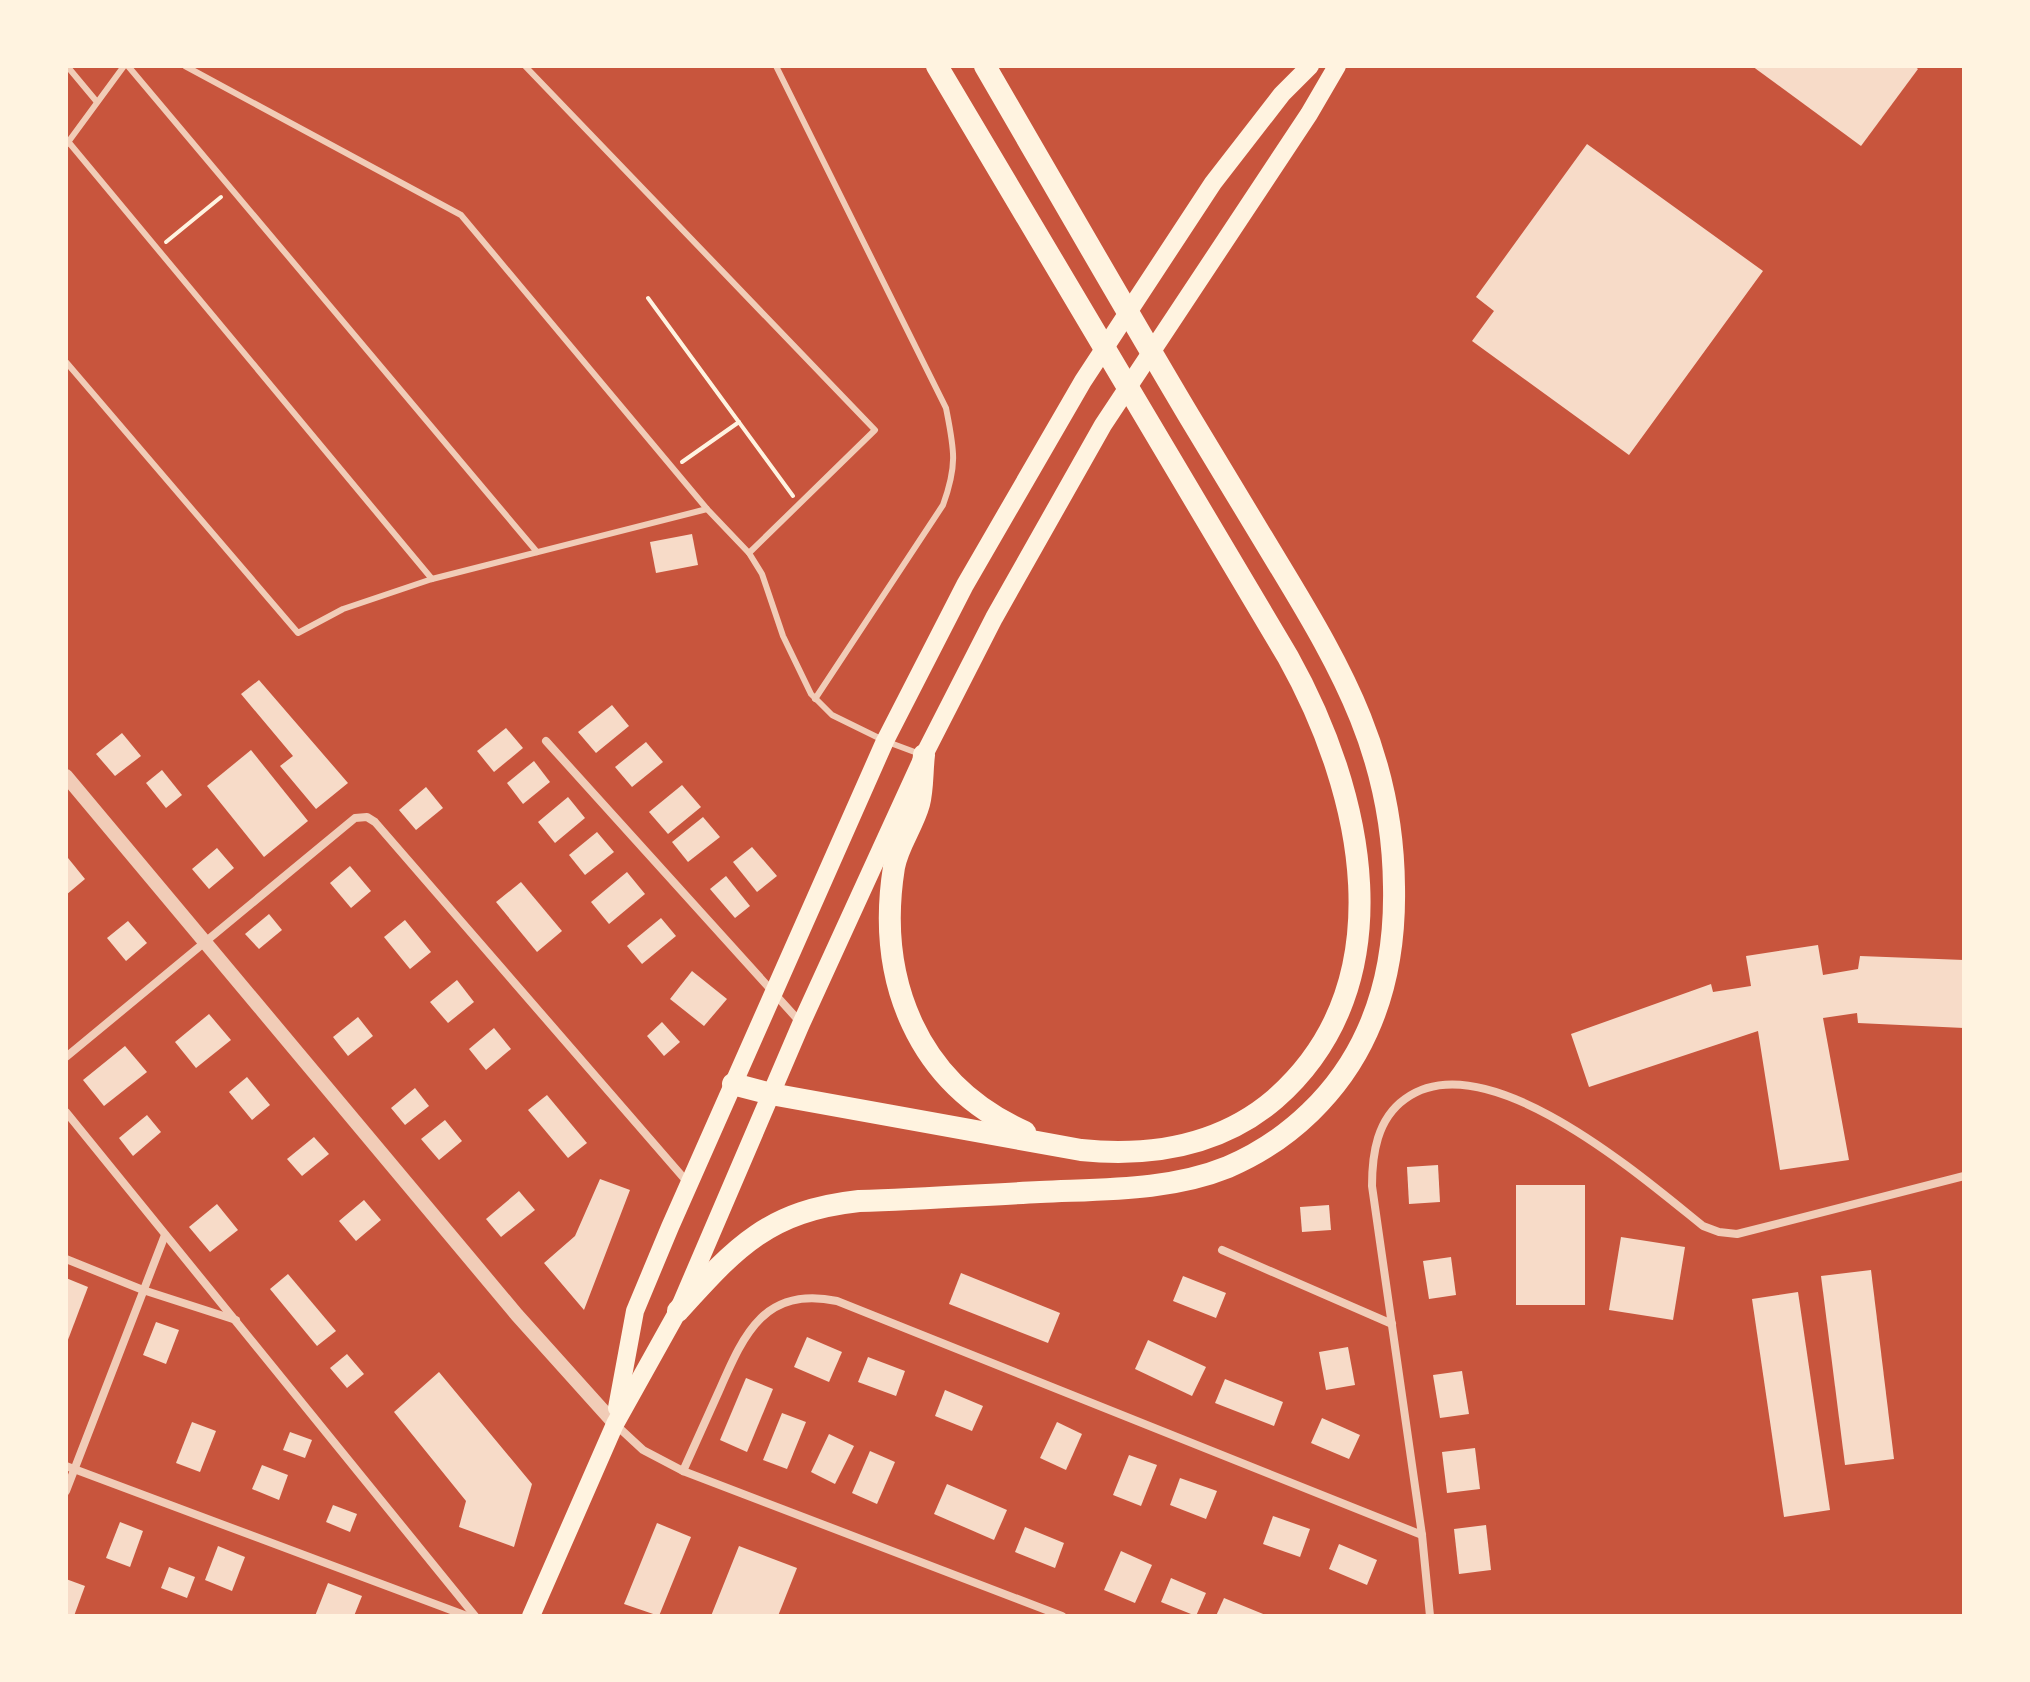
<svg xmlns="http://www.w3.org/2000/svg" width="2030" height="1682" viewBox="0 0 2030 1682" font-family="'Alegreya Sans',sans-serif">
	<rect width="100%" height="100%" fill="#c8553d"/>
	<g fill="#f7dbc8">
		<path d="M1752,66h162l4,3 -57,77z"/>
		<path d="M1587,144l176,127 -134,184 -157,-114 22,-30 -18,-14z"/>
		<path d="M692,534l6,31 -42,8 -6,-31z"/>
		<path d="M259,680l89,103 -32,26 -36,-43 13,-10 -52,-62z"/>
		<path d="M612,705l17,21 -33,27 -18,-21z"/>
		<path d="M506,728l17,20 -29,24 -17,-21z"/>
		<path d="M122,733l19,23 -26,20 -19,-22z"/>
		<path d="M646,742l17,20 -31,25 -17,-20z"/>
		<path d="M251,750l57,71 -44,36 -57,-71z"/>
		<path d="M534,761l16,21 -27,22 -16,-21z"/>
		<path d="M162,770l20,25 -16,13 -20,-25z"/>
		<path d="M682,785l19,22 -33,27 -19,-22z"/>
		<path d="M426,787l17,21 -27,22 -17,-20z"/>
		<path d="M568,797l17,21 -30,25 -17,-21z"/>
		<path d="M703,817l17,20 -32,25 -16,-20z"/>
		<path d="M597,832l17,20 -29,23 -16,-20z"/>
		<path d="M752,847l25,29 -20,16 -24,-30z"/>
		<path d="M217,848l17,20 -25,21 -17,-20z"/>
		<path d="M68,858l17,21 -19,16v-35z"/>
		<path d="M350,866l21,25 -20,17 -21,-25z"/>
		<path d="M627,872l18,22 -36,30 -18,-22z"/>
		<path d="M726,876l24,30 -15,12 -25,-29z"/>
		<path d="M521,882l41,49 -25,21 -41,-50z"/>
		<path d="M269,914l13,16 -23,19 -14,-15z"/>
		<path d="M661,918l15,18 -34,28 -15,-18z"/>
		<path d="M405,920l26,32 -21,17 -26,-32z"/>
		<path d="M128,921l19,22 -21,18 -19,-23z"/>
		<path d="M1818,945l5,30 35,-6 2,-13 104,4v68l-106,-5 -1,-10 -34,5 26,142 -69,10 -22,-139 -169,56 -18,-53 140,-50 2,8 38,-6 -5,-30z"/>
		<path d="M692,971l35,28 -23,27 -34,-27z"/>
		<path d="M457,980l17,22 -26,21 -18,-21z"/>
		<path d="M209,1014l22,26 -35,28 -21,-26z"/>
		<path d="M358,1017l15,19 -25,20 -15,-19z"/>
		<path d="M662,1022l18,20 -16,14 -17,-20z"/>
		<path d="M494,1028l17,21 -25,21 -17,-21z"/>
		<path d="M125,1046l22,26 -43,34 -21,-26z"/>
		<path d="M247,1077l23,28 -18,15 -23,-28z"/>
		<path d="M415,1088l14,18 -24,19 -14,-17z"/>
		<path d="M547,1095l40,48 -19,15 -40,-48z"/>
		<path d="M147,1115l14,17 -28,24 -14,-18z"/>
		<path d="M445,1120l17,21 -23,19 -18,-21z"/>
		<path d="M314,1137l15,17 -27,22 -15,-17z"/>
		<path d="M1438,1165l2,37 -31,2 -2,-37z"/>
		<path d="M600,1179l30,11 -46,120 -40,-47 31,-27z"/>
		<rect x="1516" y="1185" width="69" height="120"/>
		<path d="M519,1191l16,19 -34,27 -15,-18z"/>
		<path d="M364,1200l17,20 -25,21 -17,-20z"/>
		<path d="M217,1204l21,26 -28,22 -21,-25z"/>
		<path d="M1329,1205l2,25 -29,2 -2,-25z"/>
		<path d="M1621,1237l64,10 -12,73 -64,-10z"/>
		<path d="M1451,1257l5,38 -27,4 -6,-38z"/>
		<path d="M1871,1270l23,189 -49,6 -24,-189z"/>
		<path d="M961,1273l99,40 -12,30 -99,-39z"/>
		<path d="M288,1274l48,57 -19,15 -47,-57z"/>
		<path d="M1183,1276l43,17 -10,25 -43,-17z"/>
		<path d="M66,1278l22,9 -22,58z"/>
		<path d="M1798,1292l32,218 -46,7 -32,-218z"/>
		<path d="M156,1322l23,8 -13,34 -23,-9z"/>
		<path d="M807,1337l35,15 -13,30 -35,-15z"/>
		<path d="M1148,1340l58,27 -14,29 -57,-27z"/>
		<path d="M1348,1347l7,38 -29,5 -7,-38z"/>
		<path d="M347,1354l17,20 -17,14 -17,-20z"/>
		<path d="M868,1357l37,14 -9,25 -38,-14z"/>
		<path d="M1462,1371l7,43 -29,4 -7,-43z"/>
		<path d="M439,1372l93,112 -18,63 -55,-20 7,-26 -72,-89z"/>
		<path d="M746,1378l27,11 -26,63 -27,-12z"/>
		<path d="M1225,1379l58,23 -9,24 -59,-23z"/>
		<path d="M945,1390l38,16 -11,25 -37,-15z"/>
		<path d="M782,1413l24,9 -19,47 -24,-9z"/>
		<path d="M1322,1418l38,17 -11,24 -38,-16z"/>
		<path d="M192,1422l24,9 -16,41 -24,-9z"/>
		<path d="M1057,1422l25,12 -16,36 -26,-12z"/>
		<path d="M290,1432l22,8 -7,18 -22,-8z"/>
		<path d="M829,1434l25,12 -19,38 -24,-12z"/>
		<path d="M1475,1448l5,41 -33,4 -5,-41z"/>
		<path d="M870,1451l25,11 -18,42 -25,-11z"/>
		<path d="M1129,1455l28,10 -16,41 -28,-11z"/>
		<path d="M262,1465l26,10 -9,25 -27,-11z"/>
		<path d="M1180,1478l37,13 -11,28 -36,-14z"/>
		<path d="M947,1484l60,26 -13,30 -60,-26z"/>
		<path d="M333,1505l24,9 -7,18 -24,-10z"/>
		<path d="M1273,1516l37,13 -10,28 -37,-13z"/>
		<path d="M120,1522l23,9 -13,36 -24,-9z"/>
		<path d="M657,1523l34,14 -32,79 -35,-12z"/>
		<path d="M1486,1525l5,45 -32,4 -5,-45z"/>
		<path d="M1025,1527l39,16 -9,25 -40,-16z"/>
		<path d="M1339,1544l38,16 -10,25 -38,-16z"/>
		<path d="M218,1546l27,11 -13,34 -27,-11z"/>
		<path d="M739,1546l58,22 -19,48h-67z"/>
		<path d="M1121,1551l31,14 -17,38 -31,-13z"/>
		<path d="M169,1567l26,10 -8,21 -26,-10z"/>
		<path d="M1171,1578l35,15 -10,23 -35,-14z"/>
		<path d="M66,1579l19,7 -11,30h-8z"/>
		<path d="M328,1583l34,13 -8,20h-39z"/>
		<path d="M1224,1598l44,18h-52z"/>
	</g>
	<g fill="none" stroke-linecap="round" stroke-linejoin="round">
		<g stroke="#fff3e0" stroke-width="4">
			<path d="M166,242l55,-45"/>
			<path d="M648,298l145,198"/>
			<path d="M682,462l57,-40"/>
		</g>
		<g stroke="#f1ccb7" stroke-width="6">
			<path d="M67,66l30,36"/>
			<path d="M128,66l409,486"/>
			<path d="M185,66l276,149 246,294 42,44 13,21 21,62 28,58 21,21 53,26 35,13"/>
			<path d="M525,66l350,364 -126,123"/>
			<path d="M776,66l170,342c8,41 12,56 -3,97l-128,194"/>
			<path d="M66,139l366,440"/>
			<path d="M66,145l58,-79"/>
			<path d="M66,362l232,271 45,-24 89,-30 275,-70"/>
		</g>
		<g stroke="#f1ccb7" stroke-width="8">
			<path d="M546,741l255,282"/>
			<path d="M66,1057l289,-239 12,-1 8,5 314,362"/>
			<path d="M66,1112l409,504"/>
			<path d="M1222,1250l170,74"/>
			<path d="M66,1259l77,31 93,30"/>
			<path d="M616,1425l27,25 40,21 379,145"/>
			<path d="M66,1466l401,150"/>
			<path d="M683,1471c12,-27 24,-53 36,-80 25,-57 45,-105 118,-90l585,234"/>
			<path d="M66,1491l99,-256"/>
			<path d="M1430,1616l-8,-81 -50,-349c0,-32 5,-67 33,-87 80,-59 237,78 298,127l16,6 18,2 227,-58"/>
		</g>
		<path stroke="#f1ccb7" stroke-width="14" d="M66,776l451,539 98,109"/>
		<g stroke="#fff3e0" stroke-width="18">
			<path d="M617,1408l18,-97 35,-84 215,-486 80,-156 118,-204 130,-198 69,-89 28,-28"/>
			<path d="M531,1616l84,-192 63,-113 123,-287 123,-269 70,-137 109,-193 206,-311 28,-48"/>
		</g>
		<g stroke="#fff3e0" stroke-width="22">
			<path d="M924,755c-2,16 -1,34 -5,49 -6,22 -21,41 -25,63 -18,113 23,217 131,265"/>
			<path d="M733,1084l38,10 310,56c70,7 139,-4 194,-51 132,-116 88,-308 13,-442l-351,-591"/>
			<path d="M678,1311c58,-64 90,-100 181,-110 60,-2 121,-6 181,-9 63,-3 129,-1 188,-25 61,-26 112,-75 139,-135 21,-46 28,-94 27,-145 -1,-129 -50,-215 -115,-322 -30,-50 -60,-99 -90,-149 -69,-116 -136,-233 -204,-350"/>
		</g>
	</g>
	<rect width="2030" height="1682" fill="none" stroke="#fff3e0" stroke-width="136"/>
</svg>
